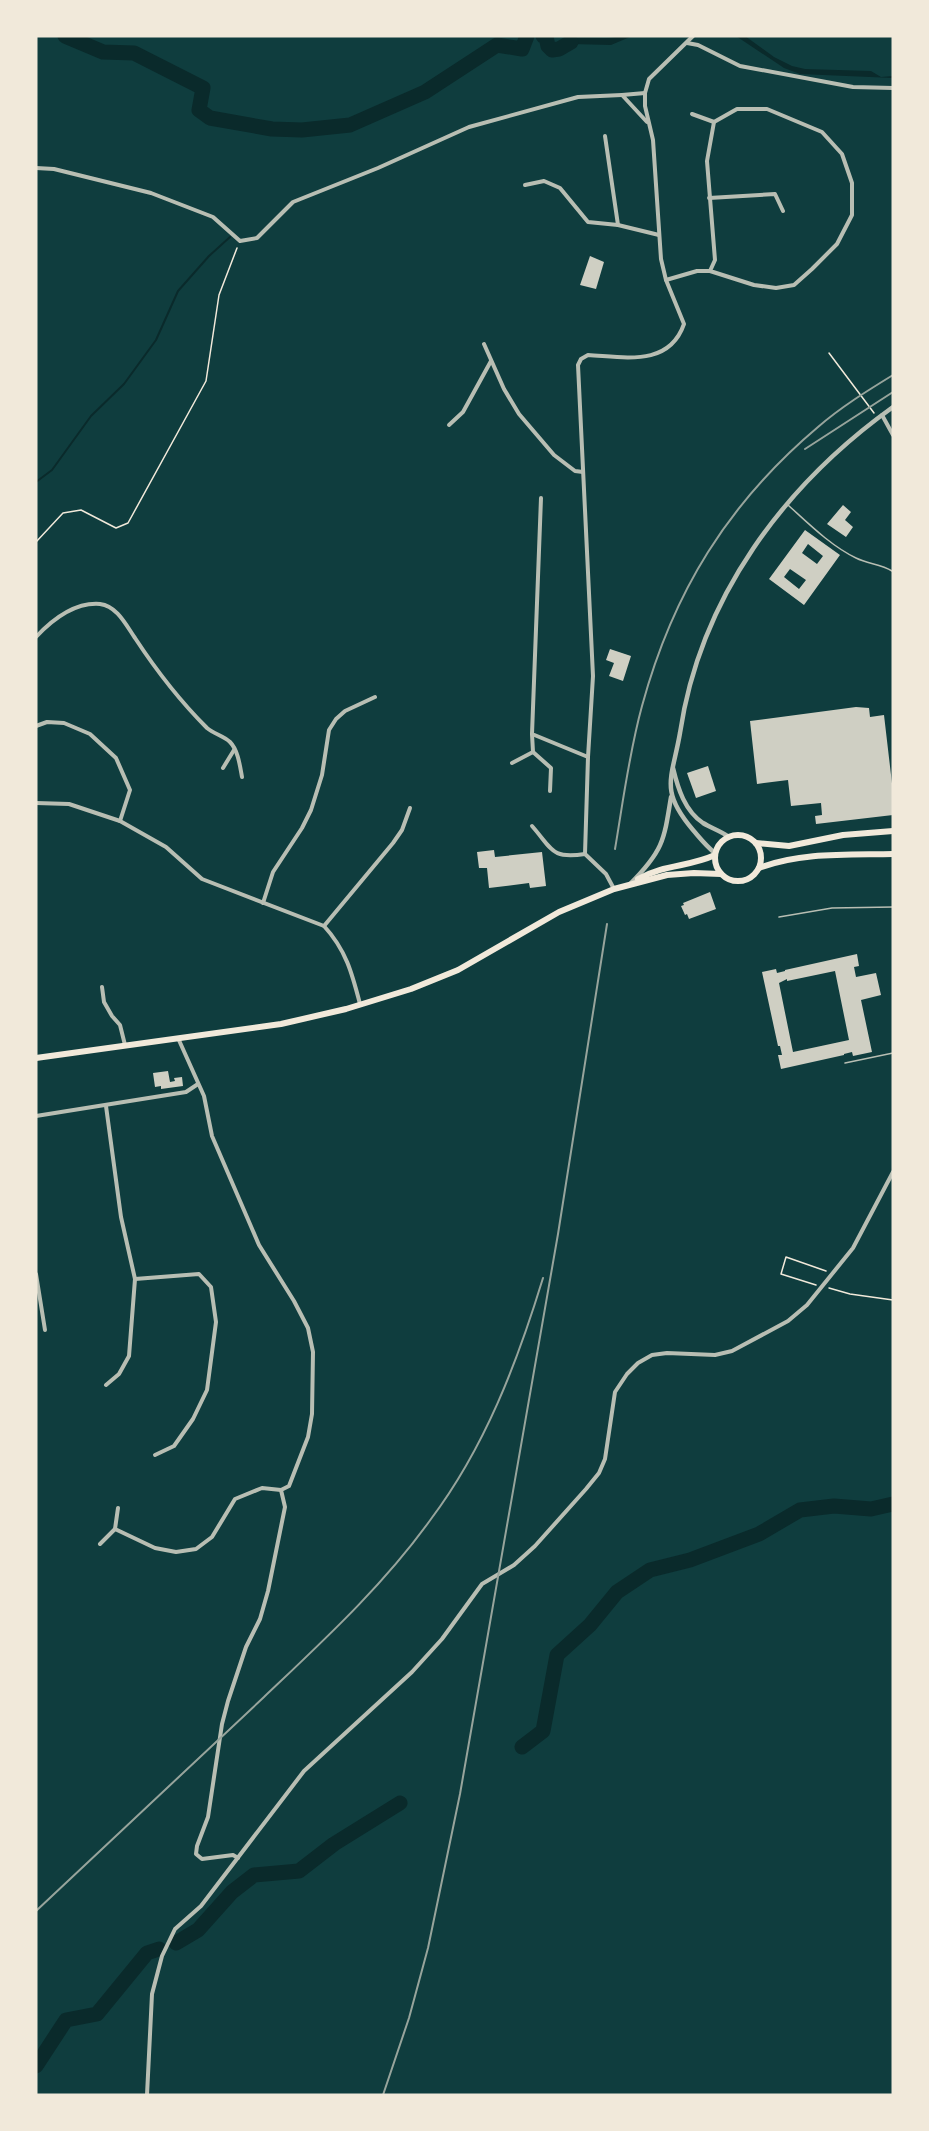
<svg xmlns="http://www.w3.org/2000/svg" width="929" height="2131" viewBox="0 0 929 2131" font-family="'PT Sans Narrow',sans-serif">
	<rect width="100%" height="100%" fill="#0f3d3e"/>
	<g fill="#0a2a2b">
		<path d="M619,36h20l-9,1 -19,8 -40,-1 -12,7 -8,-1 -3,-4c10,2 13,-5 22,-7 16,-4 33,2 49,-3z"/>
		<path d="M736,36h9l29,21 18,9 13,3 66,2 10,6 12,-1v2l-93,-4 -16,-6z"/>
	</g>
	<g fill="none" stroke-linecap="round" stroke-linejoin="round">
		<path stroke="#0a2a2b" stroke-width="2" d="M36,482l16,-12 39,-54 33,-32 32,-44 22,-49 31,-35 21,-19"/>
		<g stroke="#0a2a2b" stroke-width="15">
			<path d="M65,36l38,16 31,1 69,35 -4,22 11,8 62,11 30,1 48,-5 75,-33 72,-47 25,4 5,-13"/>
			<path d="M543,36l3,1 2,9 4,4 7,-1 12,-7"/>
			<path d="M522,1747l21,-16 14,-76 33,-30 27,-33 33,-22 40,-10 69,-26 41,-24 34,-4 37,3 22,-5"/>
			<path d="M176,1943l22,-13 34,-38 22,-17 45,-4 35,-27 66,-41"/>
			<path d="M36,2066l30,-46 31,-6 50,-61 12,-4"/>
		</g>
	</g>
	<g fill="#cfcfc3" fill-rule="evenodd">
		<path d="M590,256l14,6 -8,27 -16,-4z"/>
		<path d="M843,505l8,7 -6,8 8,7 -7,10 -19,-13z"/>
		<path d="M805,530l35,25 -36,50 -35,-26zM808,544l15,12 -6,8 -15,-11zM790,569l16,11 -7,9 -15,-12z"/>
		<path d="M610,649l21,7 -8,25 -14,-5 5,-13 -8,-3z"/>
		<path d="M856,707l13,1 1,9 14,-2 9,77v23l-77,9 -1,-8 7,-1 -1,-12 -30,3 -3,-26 -31,4 -7,-63z"/>
		<path d="M708,766l8,25 -20,7 -9,-25z"/>
		<path d="M494,850l1,7 47,-5 4,34 -16,2 -1,-5 -40,5 -2,-20h-8l-2,-16z"/>
		<path d="M710,892l6,17 -27,10 -2,-5 -2,1 -4,-9 3,-1 -1,-2z"/>
		<path d="M857,954l2,12 -5,1 2,10 20,-4 5,22 -20,5 11,52 -19,4 -1,-4 -8,2v1l-63,14 -3,-14h4l-2,-9h-2l-16,-74 14,-3 1,4 8,-2v-1zM835,971l14,69 -56,12 -14,-69 8,-4v2z"/>
		<path d="M168,1071l2,11 5,-1 -1,-3 8,-1 1,9 -22,3v-3l-6,1 -2,-14z"/>
	</g>
	<g fill="none" stroke-linecap="round" stroke-linejoin="round">
		<g stroke="#f1e9da" stroke-width="1.5">
			<path d="M829,353l45,60"/>
			<path d="M36,542l27,-29 18,-3 35,18 12,-5 78,-142 13,-86 18,-47"/>
			<path d="M816,1285l-35,-11 5,-17 40,14"/>
			<path d="M829,1288l21,6 43,6"/>
		</g>
		<g stroke="#b8beb3" stroke-width="1.5">
			<path d="M788,505c21,19 43,41 68,53 12,6 25,6 36,13"/>
			<path d="M779,917l53,-9 61,-1"/>
			<path d="M845,1063l48,-10"/>
		</g>
		<g stroke="#b8beb3" stroke-width="4">
			<path d="M687,43l11,2 42,21 113,21 40,1"/>
			<path d="M645,93l-23,2 25,27"/>
			<path d="M692,114l22,8"/>
			<path d="M605,136l13,89"/>
			<path d="M36,168l18,1 97,24 62,24 27,24 17,-3 36,-36 85,-34 91,-41 109,-30 44,-2"/>
			<path d="M525,185l19,-4 16,7 28,34 30,3 41,10"/>
			<path d="M709,198l66,-4 8,17"/>
			<path d="M666,280l31,-9h13l44,14 22,3 18,-3 18,-16 25,-25 15,-29v-32l-10,-29 -20,-22 -55,-23h-30l-23,13 -7,39 8,99 -5,11"/>
			<path d="M484,344l20,45 15,25 35,41 21,16 8,1"/>
			<path d="M882,415l11,20"/>
			<path d="M449,425l14,-13 28,-51"/>
			<path d="M541,498l-9,236 56,23"/>
			<path d="M36,637c16,-17 39,-35 64,-33 17,2 26,21 35,34 21,32 45,63 72,90 7,6 17,8 23,14 8,8 10,24 12,35"/>
			<path d="M36,726l11,-4 17,1 26,11 26,24 14,32 -10,31"/>
			<path d="M532,734l1,18 18,16 -1,23"/>
			<path d="M512,763l21,-11"/>
			<path d="M223,768l11,-18"/>
			<path d="M36,803l33,1 51,17 46,26 36,32 122,47c22,24 28,47 36,78"/>
			<path d="M532,826c21,24 19,33 53,28"/>
			<path d="M614,889l-8,-15 -21,-20 3,-97 5,-81 -15,-311 3,-6 7,-4c37,2 81,12 96,-31l-18,-44 -5,-21 -8,-119 -8,-34v-13l4,-14 44,-43"/>
			<path d="M263,903l10,-31 29,-44 9,-18 11,-35 7,-45 7,-11 9,-8 30,-14"/>
			<path d="M324,926l69,-83 9,-13 8,-22"/>
			<path d="M102,987l2,15 8,14 8,9 5,20"/>
			<path d="M178,1038l26,58 8,40 47,109 35,56 14,27 5,24 -1,62 -4,23 -19,49 -8,4 4,17 -17,84 -8,28 -14,28 -18,54 -6,23 -14,93 -11,29 -1,8 6,5 31,-4 5,3"/>
			<path d="M106,1106l15,111 14,62 -6,77 -10,18 -13,11"/>
			<path d="M36,1116l150,-24 12,-8"/>
			<path d="M36,1274l9,56"/>
			<path d="M135,1279l64,-5 12,13 5,35 -9,68 -14,29 -19,27 -19,9"/>
			<path d="M115,1529l40,19 21,4 20,-3 16,-12 23,-38 27,-11 19,2"/>
			<path d="M100,1544l15,-15 3,-21"/>
			<path d="M147,2095l5,-101 10,-38 13,-27 26,-23 103,-135 108,-99 30,-33 40,-55 32,-19 21,-19 51,-57 13,-16 6,-14 10,-67 12,-18 11,-11 14,-8 15,-2 48,2 17,-4 56,-30 19,-16 46,-57 40,-76"/>
		</g>
		<g stroke="#b8beb3" stroke-width="4.5">
			<path d="M673,768c5,21 12,43 30,55 8,5 18,8 26,14"/>
			<path d="M715,853c-9,-7 -15,-15 -22,-23 -34,-40 -21,-51 -13,-97 20,-135 104,-248 213,-326"/>
			<path d="M630,884c33,-33 34,-43 41,-87"/>
		</g>
		<g stroke="#f1e9da" stroke-width="6">
			<circle cx="738" cy="858" r="23"/>
			<path d="M756,843l33,3 54,-11 50,-4"/>
			<path d="M759,868c42,-16 89,-13 134,-14"/>
			<path d="M638,879c27,-15 51,-12 77,-24"/>
			<path d="M36,1058l245,-34 65,-15 65,-20 47,-19 101,-58 55,-23 53,-14 27,-2 27,1"/>
		</g>
		<g stroke="#97a49c" stroke-width="2">
			<path d="M805,449l88,-57"/>
			<path d="M615,849c8,-47 14,-96 27,-143 31,-114 86,-203 176,-279 23,-20 49,-36 75,-52"/>
			<path d="M36,1911c76,-71 152,-142 228,-214 59,-56 119,-111 167,-178 54,-72 86,-156 112,-241"/>
			<path d="M383,2095l26,-77 19,-70 32,-154 98,-560 49,-310"/>
		</g>
	</g>
	<rect width="929" height="2131" fill="none" stroke="#f1e9da" stroke-width="75"/>
</svg>
